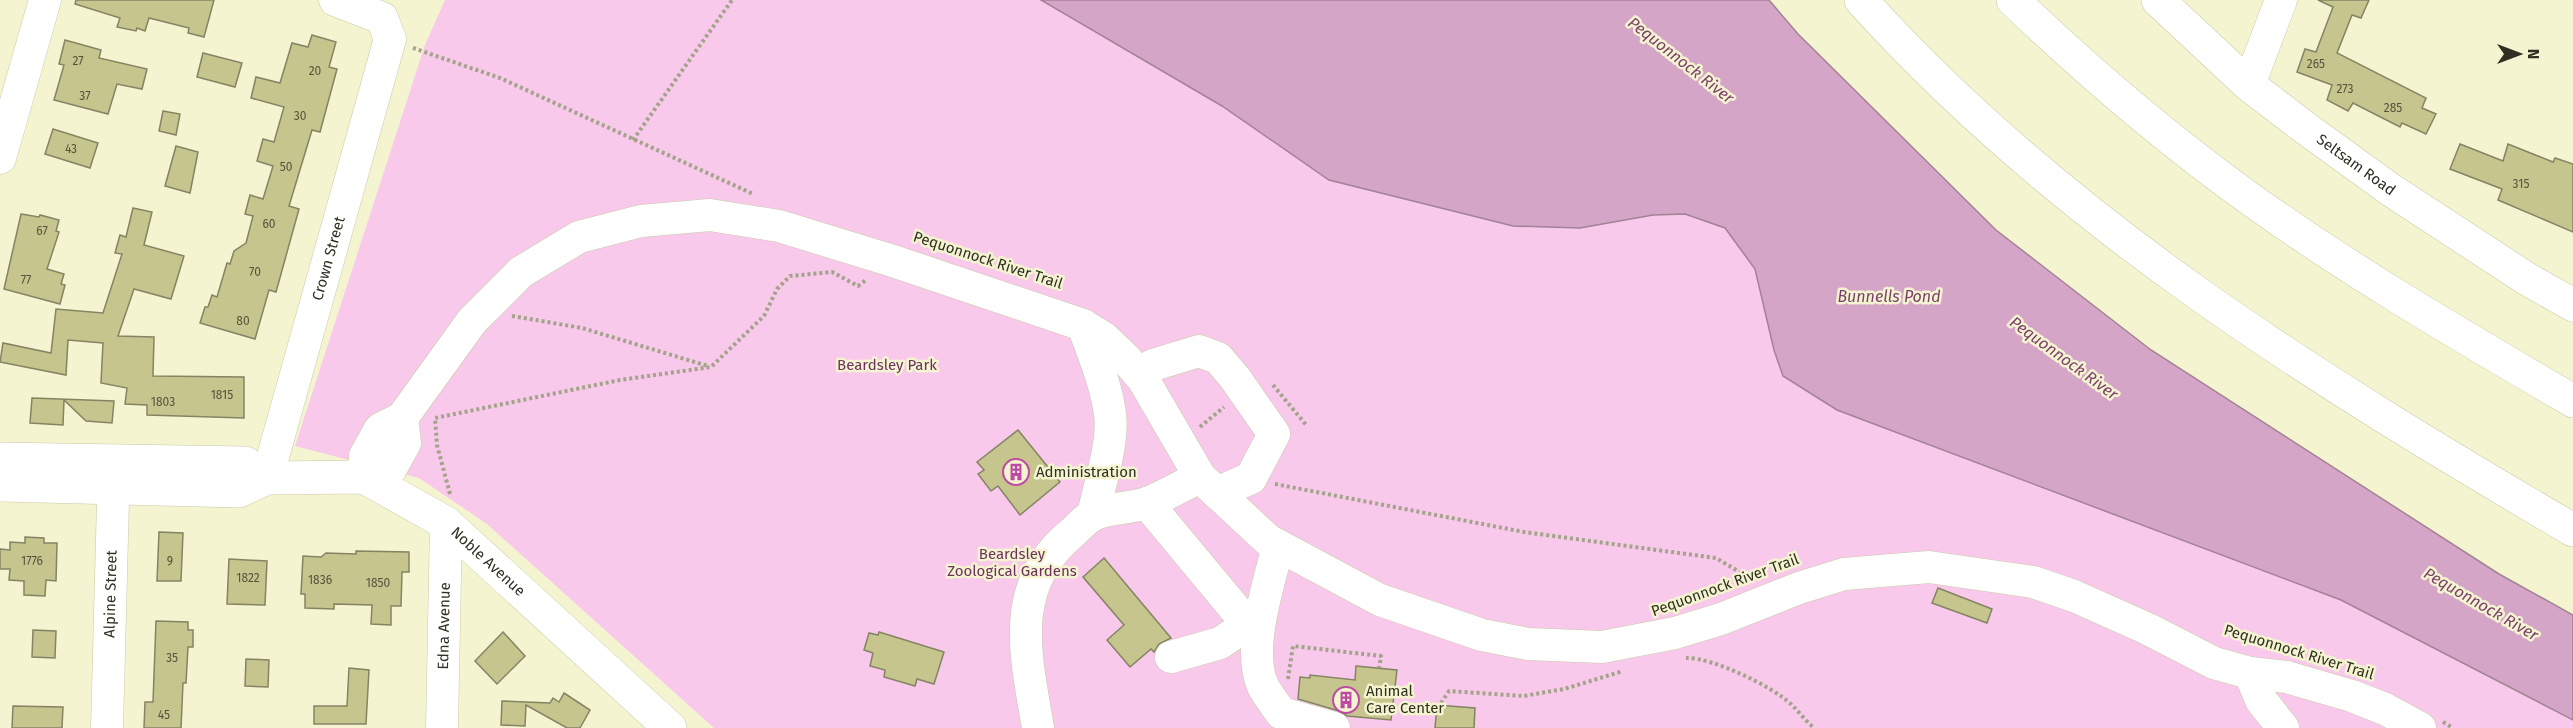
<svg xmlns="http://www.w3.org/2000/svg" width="2573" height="728" viewBox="0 0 2573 728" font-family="'Fira Sans',sans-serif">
	<rect width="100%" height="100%" fill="#f4f4d1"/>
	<path fill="#f8c9eb" d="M445,0h596l181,106 107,74 251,48 73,-13 32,-1 40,14 30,41 19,81 9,26 558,224 232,120v8h-1859l-227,-204 -68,-46 -124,-32 130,-401z"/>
	<path fill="#d5a5c8" stroke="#a38296" stroke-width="1.5" d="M1041,0h728l29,34 198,196 155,120 348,224 74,41v105l-232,-120 -504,-190 -54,-34 -9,-26 -19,-81 -30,-41 -40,-14 -32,1 -73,13 -67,-2 -184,-46 -107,-74z"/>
	<g fill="#c5c58d" stroke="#848464" stroke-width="1.5">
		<path d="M76,0h138l-10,37 -16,-4 1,-5 -40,-10 -4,13 -8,-3 -1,3 -19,-4 3,-9 -45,-14z"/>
		<path d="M2318,0h51l-8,18 -9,-3 -15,38 89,45 -4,10 14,6 -10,20 -24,-11 -2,4 -47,-24 -5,8 -21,-11 5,-15 -35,-13 8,-23 11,3 17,-45z"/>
		<path d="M312,35l24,7 -7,25 8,2 -17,63 -8,-2 -23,76 10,3 -23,83 -7,-2 -14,49 -55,-16 5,-16h3l4,-12 5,2 10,-34 3,1 4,-13 12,-8 7,-27 -8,-2 5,-19 13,4 10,-33 -16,-5 6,-22 11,3 10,-35 -33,-9 5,-21 24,6 12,-40 16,4z"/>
		<path d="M65,40l36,10 -2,8 48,11 -5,20 -25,-5 -9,30 -54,-14 10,-35 -5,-1z"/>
		<path d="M203,53l39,10 -7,24 -38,-10z"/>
		<path d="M163,111l17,3 -4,21 -17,-4z"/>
		<path d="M53,129l45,14 -8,25 -45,-14z"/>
		<path d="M2460,144l43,17 5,-17 45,18 2,-4 18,6v68l-75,-32 4,-11 -52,-20z"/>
		<path d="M176,146l22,6 -8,41 -25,-7z"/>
		<path d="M133,208l19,4 -8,33 40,11 -13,43 -37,-10 -16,47 36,1 -1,39 91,1v41l-97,-3v-10l-22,-1 2,-16 -26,-5 2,-40 -35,-3 -2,35 -66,-13 3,-19 48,10 5,-44 47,4 19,-59 -7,-1 5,-18 6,2z"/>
		<path d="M21,214l18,3 1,-2 19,5 -3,11 3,1 -12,37 17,5 -3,10 4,1 -5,19 -56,-15z"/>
		<path d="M32,398l82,3 -2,22 -26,-2 -22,-21 -1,25 -33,-2z"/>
		<path d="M1018,430l42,52 -40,33 -22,-29 -7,5 -13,-17 6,-4 -7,-8z"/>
		<path d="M159,532l24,1 -2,48h-24z"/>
		<path d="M25,537l19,1v5h13l-1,38 -10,-1 -1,16 -21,-1v-14l-15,-1 1,-11h-10v-20l10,1v-8l15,1z"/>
		<path d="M356,551l53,1v20h-7l-1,34h-10v19l-20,-1 1,-19 -38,-1v5l-29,-1v-14h-4l2,-38 18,1 5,-4 30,1z"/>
		<path d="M1104,558l67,80 -12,6 -5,8 -3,-3 -21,18 -23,-27 17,-15 -41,-48z"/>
		<path d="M229,559l38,2 -2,44 -38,-1z"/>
		<path d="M1938,588l54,21 -5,14 -55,-20z"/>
		<path d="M156,621l32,1v8h5v17h-5l-2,36h-3l-2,45h-37l1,-26h8z"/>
		<path d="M33,630l23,1 -1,27 -23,-1z"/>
		<path d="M503,632l22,24 -28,28 -22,-23z"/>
		<path d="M879,632l65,20 -10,32 -17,-5 -2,7 -31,-9 1,-7 -15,-4 3,-13 -9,-3 5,-17 9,2z"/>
		<path d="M246,659l23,1 -1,27 -23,-1z"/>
		<path d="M1356,666l41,4 -6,50 -44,-4 -8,-5 -41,-12 2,-22 10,1v-3l45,5z"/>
		<path d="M349,668l20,2 -3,54h-52v-18h33z"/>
		<path d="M564,693l26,17 -10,18h-13l-41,-23 -1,21 -24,-1 1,-24 48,2 3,-5 6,4z"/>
		<path d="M1437,705l38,3 -1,20h-39z"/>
		<path d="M13,706l50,1 -1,21h-50z"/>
	</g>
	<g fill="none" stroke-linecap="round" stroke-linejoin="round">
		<defs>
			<g id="minor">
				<path d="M2249,85l32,-85"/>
				<path d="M0,158l45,-158"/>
				<path d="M1083,325c10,29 23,58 27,89 4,29 -11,72 -17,101"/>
				<path d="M1138,373l15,-8 46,-14 19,7 17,20 39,56 -23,44 -34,15"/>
				<path d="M402,418l3,25 -15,27 -26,7 1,-21 15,-27 22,-11 70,-97 49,-49 58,-35 62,-16 69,-6 69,11 114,35 190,64 21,13 21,20 18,21 57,98 68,63 112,60 102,35 46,9 74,3 73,-14 46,-14 78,-31 45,-14 85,-7 104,15 41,14 74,33 66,34 36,10 37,4 65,19 33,13 35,19"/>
				<path id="s1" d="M267,478l123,-439 -8,-21 -47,-18"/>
				<path d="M1147,503l93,112 19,10"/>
				<path d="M1278,546c-9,38 -32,103 -15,140 5,10 12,18 18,27l53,15"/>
				<path d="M1171,657l49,-14 15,-10 24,-8"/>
				<path d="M2250,673l11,27 22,28"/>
				<path id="s2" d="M107,728l7,-266"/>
				<path id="s3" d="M442,728l4,-205"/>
				<path d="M1038,728c-12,-72 -31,-142 34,-195 6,-5 13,-14 21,-18 16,-8 37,-6 54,-12 18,-7 36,-18 53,-26"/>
			</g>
			<g id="major">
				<path id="s4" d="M2158,0l91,85 59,45 83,60 136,89 46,26"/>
				<path d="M0,459l245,4 22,15"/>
				<path id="s5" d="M0,485l239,6 28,-13 97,-1 82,46 224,205"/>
			</g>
			<g id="highway">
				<path d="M1861,0c200,222 456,380 712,530"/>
				<path d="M2013,0c73,70 150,136 233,196 104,75 216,140 327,205"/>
			</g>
		</defs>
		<use href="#minor" stroke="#cacaa8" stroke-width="33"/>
		<use href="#major" stroke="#cacaa8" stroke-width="34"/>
		<use href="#highway" stroke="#cacaa8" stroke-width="34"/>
		<g stroke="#a3a389" stroke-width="4" stroke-dasharray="3 3" stroke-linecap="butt">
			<path d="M413,48l87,30 253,116"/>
			<path d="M633,140l99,-140"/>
			<path d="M512,316l70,12 126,38"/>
			<path d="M1273,385l34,41"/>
			<path d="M1200,427l24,-20"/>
			<path d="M1275,484l249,48 192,26 37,22"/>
			<path d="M450,494l-13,-49 -2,-27 185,-38 91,-13 53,-51 13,-27 13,-13 42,-4 26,14 8,-6"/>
			<path d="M1686,658c26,-1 87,29 105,46 8,8 15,17 23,24"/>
			<path d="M1288,679l5,-33 88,10 -2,12"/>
			<path d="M1441,703l8,-12 75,5 40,-7 59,-18"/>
			<path d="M2443,722l10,6"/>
		</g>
		<use href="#minor" stroke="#fff" stroke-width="32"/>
		<use href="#major" stroke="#fff" stroke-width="33"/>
		<use href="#highway" stroke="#fff" stroke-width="33"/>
	</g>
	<defs>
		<symbol id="building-ring" viewBox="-11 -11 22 22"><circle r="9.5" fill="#f4f4d1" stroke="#bd4ba6" stroke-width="1.5"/><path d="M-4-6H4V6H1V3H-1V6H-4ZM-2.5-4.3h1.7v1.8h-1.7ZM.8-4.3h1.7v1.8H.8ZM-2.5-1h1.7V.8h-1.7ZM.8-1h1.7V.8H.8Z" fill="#bd4ba6"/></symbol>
	</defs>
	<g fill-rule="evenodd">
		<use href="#building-ring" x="1001" y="457" width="30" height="30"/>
		<use href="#building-ring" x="1331" y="685" width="30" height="30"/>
	</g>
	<g text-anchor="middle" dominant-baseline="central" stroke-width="5" stroke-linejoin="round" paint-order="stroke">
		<g font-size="12" fill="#54543d">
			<text x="78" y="61">27</text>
			<text x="2316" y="64">265</text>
			<text x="315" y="71">20</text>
			<text x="2345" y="89">273</text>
			<text x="85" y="96">37</text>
			<text x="2393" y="108">285</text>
			<text x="300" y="116">30</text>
			<text x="71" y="149">43</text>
			<text x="286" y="167">50</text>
			<text x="2521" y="184">315</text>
			<text x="269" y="224">60</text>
			<text x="42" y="231">67</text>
			<text x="255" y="272">70</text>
			<text x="26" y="280">77</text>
			<text x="243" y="321">80</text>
			<text x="222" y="395">1815</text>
			<text x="163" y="402">1803</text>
			<text x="32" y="561">1776</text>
			<text x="170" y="561">9</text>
			<text x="248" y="578">1822</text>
			<text x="320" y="580">1836</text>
			<text x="378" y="583">1850</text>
			<text x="172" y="658">35</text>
			<text x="164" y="715">45</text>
		</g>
		<g font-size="15" fill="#2f2f22" stroke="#f4f4d1">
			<text stroke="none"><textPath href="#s4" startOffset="258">Seltsam Road</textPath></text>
			<text stroke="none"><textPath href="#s1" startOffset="228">Crown Street</textPath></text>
			<text transform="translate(988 260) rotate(18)">Pequonnock River Trail</text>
			<text stroke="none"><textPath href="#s5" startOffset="518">Noble Avenue</textPath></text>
			<text transform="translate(1725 585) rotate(-20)">Pequonnock River Trail</text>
			<text stroke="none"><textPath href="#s2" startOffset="134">Alpine Street</textPath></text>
			<text stroke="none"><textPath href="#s3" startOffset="102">Edna Avenue</textPath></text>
			<text transform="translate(2299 652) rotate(17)">Pequonnock River Trail</text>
		</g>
		<g font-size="15" fill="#6b315f" stroke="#f4f4d1">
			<text x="887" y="365">Beardsley Park</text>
			<text x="1012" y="554">Beardsley<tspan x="1012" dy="17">Zoological Gardens</tspan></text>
		</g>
		<g font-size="15" fill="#2f2f22" stroke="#f4f4d1" text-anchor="start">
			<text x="1036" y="472">Administration</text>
			<text x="1366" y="691">Animal<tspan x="1366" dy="17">Care Center</tspan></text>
		</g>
		<g font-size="16" font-style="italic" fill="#7b3f6d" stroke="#f4f4d1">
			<text transform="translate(1681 60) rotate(38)">Pequonnock River</text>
			<text x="1889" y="296">Bunnells Pond</text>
			<text transform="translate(2064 358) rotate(36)">Pequonnock River</text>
			<text transform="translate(2481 604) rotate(30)">Pequonnock River</text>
		</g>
	</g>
	<g transform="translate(2519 54) rotate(90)" stroke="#f4f4d1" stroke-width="4.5" paint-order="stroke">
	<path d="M0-4.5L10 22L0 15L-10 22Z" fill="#2f2f22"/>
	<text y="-9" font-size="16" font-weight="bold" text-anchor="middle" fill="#2f2f22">N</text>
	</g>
</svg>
